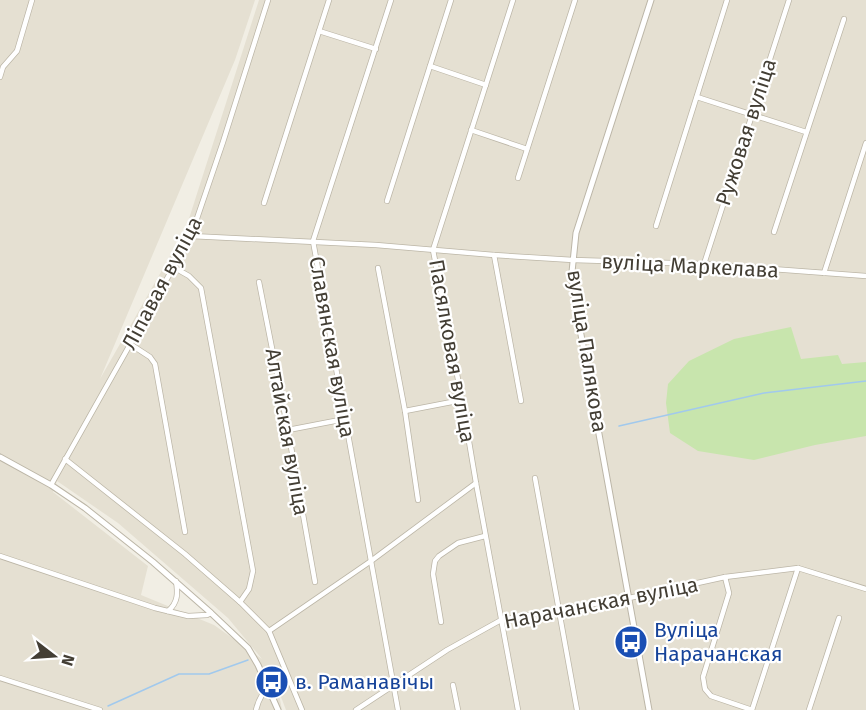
<svg xmlns="http://www.w3.org/2000/svg" width="866" height="710" viewBox="0 0 866 710" font-family="'Fira Sans',sans-serif">
	<rect width="100%" height="100%" fill="#f1eee4"/>
	<path fill="#e5e0d2" fill-rule="evenodd" d="M0,0h255l-20,60 -135,319 86,-151 73,-228h607v710h-580l-8,-21 4,21h-282zM57,481l61,42 110,95 34,41 -48,-34 -73,-30 7,-29 -95,-74z"/>
	<path fill="#c8e5ad" d="M791,327l10,32 37,-4 4,9 24,-2v74l-51,9 -61,15 -56,-9 -28,-18 -4,-30 2,-19 21,-23 45,-22z"/>
	<g fill="none" stroke-linecap="round" stroke-linejoin="round">
		<g stroke="#a1c9ed" stroke-width="1.5">
			<path d="M619,426l145,-33 102,-12"/>
			<path d="M108,706l71,-32h30l39,-14"/>
		</g>
		<defs>
			<g id="minor">
				<path d="M391,0l-78,241 85,469"/>
				<path d="M513,0l-80,250 29,150 14,83 42,227"/>
				<path d="M319,31l57,18"/>
				<path d="M430,66l56,19"/>
				<path d="M0,77l3,-10 14,-16 15,-51"/>
				<path d="M697,97l109,35"/>
				<path d="M471,130l56,19"/>
				<path d="M518,178l57,-178"/>
				<path d="M387,201l64,-201"/>
				<path d="M264,203l65,-203"/>
				<path d="M656,226l71,-226"/>
				<path d="M774,232l70,-213"/>
				<path d="M191,236l185,9 118,10 79,5 131,4 162,12"/>
				<path d="M494,255l27,146"/>
				<path d="M704,264l85,-264"/>
				<path d="M173,267l16,9 12,12 52,283 -4,18 -9,13"/>
				<path d="M378,268l27,143 13,89"/>
				<path d="M824,273l42,-130"/>
				<path d="M259,282l29,148 27,152"/>
				<path d="M130,344l20,13 5,7 30,168"/>
				<path d="M405,411l57,-11"/>
				<path d="M288,430l57,-11"/>
				<path d="M65,459l120,95 55,48 29,29 33,79"/>
				<path d="M535,478l42,232"/>
				<path d="M51,485l140,-249 32,-94 45,-142"/>
				<path d="M0,556l155,52 33,8 19,-1 4,-2"/>
				<path d="M725,577l4,16 -26,84 2,12 6,7 41,14 46,-142"/>
				<path d="M168,611c10,-8 10,-18 8,-30"/>
				<path d="M441,622l-8,-48 2,-13 4,-5 19,-13 27,-7"/>
				<path d="M269,631l102,-70 105,-78"/>
				<path d="M0,678l100,32"/>
				<path d="M453,685l5,25"/>
				<path d="M256,710c2,-8 6,-18 13,-22"/>
				<path d="M356,710l91,-60 54,-30 128,-22 96,-21 73,-9 68,21"/>
				<path d="M809,710l30,-92"/>
			</g>
			<g id="tertiary">
				<path d="M0,457l51,28 34,23 68,54 58,51 37,35 10,17 20,45"/>
				<path d="M649,710l-75,-414 -2,-24 4,-39 75,-233"/>
			</g>
		</defs>
		<use href="#minor" stroke="#bcb6a7" stroke-width="6"/>
		<use href="#tertiary" stroke="#bcb6a7" stroke-width="7"/>
		<use href="#minor" stroke="#fff" stroke-width="4.5"/>
		<use href="#tertiary" stroke="#fff" stroke-width="5"/>
	</g>
	<defs>
		<symbol id="bus-disc" viewBox="-11 -11 22 22"><circle r="9.5" fill="#1a4fb4" stroke="#fff"/><path d="M-5-6H5V4H4V6H2V4H-2V6H-4V4H-5ZM-3.5-4V0h7V-4ZM-3.5 1.2v1.5H-2V1.2ZM2 1.2v1.5H3.5V1.2Z" fill="#fff"/></symbol>
	</defs>
	<g fill-rule="evenodd">
		<use href="#bus-disc" x="612" y="623" width="38" height="38"/>
		<use href="#bus-disc" x="253" y="663" width="38" height="38"/>
	</g>
	<g text-anchor="middle" dominant-baseline="central" stroke-width="4.5" stroke-linejoin="round" paint-order="stroke">
		<g font-size="21" fill="#433e34" stroke="#fff">
			<text transform="translate(746 132) rotate(-72)">Ружовая вуліца</text>
			<text transform="translate(690 266) rotate(3)">вуліца Маркелава</text>
			<text transform="translate(162 283) rotate(-62)">Ліпавая вуліца</text>
			<text transform="translate(332 347) rotate(80)">Славянская вуліца</text>
			<text transform="translate(452 351) rotate(80)">Пасялковая вуліца</text>
			<text transform="translate(587 351) rotate(81)">вуліца Палякова</text>
			<text transform="translate(287 432) rotate(80)">Алтайская вуліца</text>
			<text transform="translate(601 603) rotate(-11)">Нарачанская вуліца</text>
		</g>
		<g font-size="21" fill="#164399" stroke="#fff" text-anchor="start">
			<text x="654" y="630">Вуліца<tspan x="654" dy="24">Нарачанская</tspan></text>
			<text x="295" y="682">в. Раманавічы</text>
		</g>
	</g>
	<g transform="translate(54 656) rotate(107)" stroke="#ffffff" stroke-width="4.5" paint-order="stroke">
	<path d="M0-4.5L10 22L0 15L-10 22Z" fill="#433e34"/>
	<text y="-9" font-size="16" font-weight="bold" text-anchor="middle" fill="#433e34">N</text>
	</g>
</svg>
